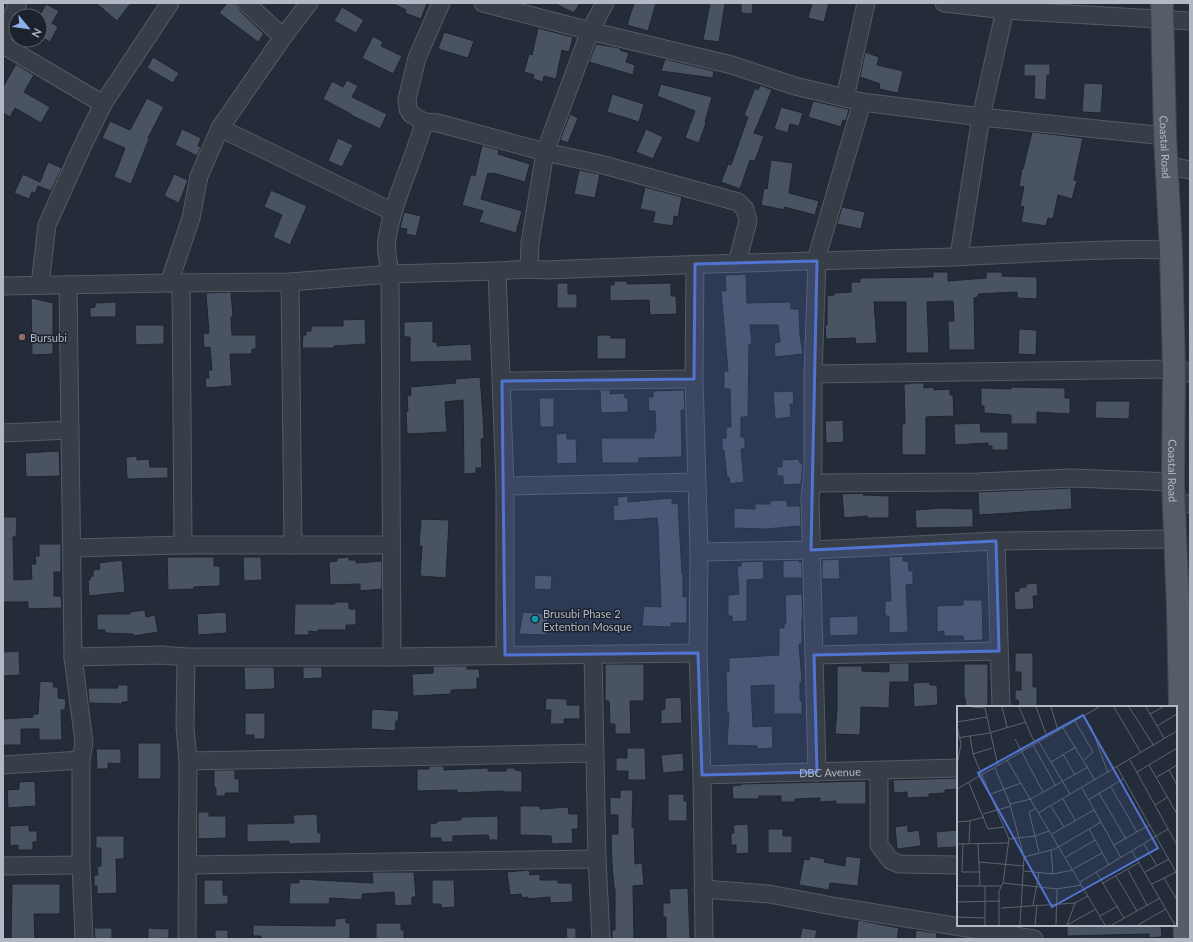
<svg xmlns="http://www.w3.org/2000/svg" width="1193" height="942" viewBox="0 0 1193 942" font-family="Lato,sans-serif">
	<rect width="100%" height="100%" fill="#232c38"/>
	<g fill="#4a5361" stroke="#1e252f">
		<path d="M96,3h35l-14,18z"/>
		<path d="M227,3h9l3,7 25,24 -6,8 -39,-29z"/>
		<path d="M392,3h35l-6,16 -16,-6 1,-3z"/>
		<path d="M554,3h26l-6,10z"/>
		<path d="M634,3h22l-8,28 -21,-6z"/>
		<path d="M710,3h15l-6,39 -16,-2z"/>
		<path d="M741,3h12l-1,11 -11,-1z"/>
		<path d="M812,3h17l-5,19 -16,-4z"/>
		<path d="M46,4l13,7 -7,12 6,4 -8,15 -10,-6v-21z"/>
		<path d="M342,7l22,13 -8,13 -22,-12z"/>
		<path d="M538,28l35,9 -4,15 -7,-2 -6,29 -12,-3 -1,6 -10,-3 1,-4 -10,-3 5,-18 3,1z"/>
		<path d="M444,32l30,9 -6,17 -30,-9z"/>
		<path d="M373,36l10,6 -2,4 21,10 -9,18 -31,-16z"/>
		<path d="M596,44l24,4v2l9,3 -3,9 9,3 -2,10 -44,-13z"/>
		<path d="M865,52l14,5 -2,8 26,6 -5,22 -19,-4 1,-5 -20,-7z"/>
		<path d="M153,57l26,16 -6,10 -26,-15z"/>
		<path d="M665,59l49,12 -1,7 -52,-7z"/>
		<path d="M16,64l18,11 -10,17 26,15 -9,16 -26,-15 -5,9 -7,-4v-26z"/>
		<path d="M1024,64h26v11h-3l-1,25 -12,-1 1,-23h-11z"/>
		<path d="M347,80l11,6 -6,11 35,17 -7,15 -29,-14v-1l-28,-15 9,-18 11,6z"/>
		<path d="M1084,83l19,1 -2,29 -19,-1z"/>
		<path d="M661,84l51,13 -7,25 1,1 -7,20 -14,-5 10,-27 -38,-15z"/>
		<path d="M760,85l12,5 -18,43 10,3 -9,25 -5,-1 -10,29 -19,-7 7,-18 3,1 17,-48 -4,-2 11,-27 3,2z"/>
		<path d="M612,94l32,10 -5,18 -32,-10z"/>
		<path d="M147,98l17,9 -16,31 1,1 -18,45 -17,-7 11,-29 -23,-10 8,-17 20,9z"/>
		<path d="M813,101l36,8 -3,12 -3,-1 -2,7 -33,-10z"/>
		<path d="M781,107l22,6 -4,13 -9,-2 -2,9 -14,-4z"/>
		<path d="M570,114l8,4 -10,25 -8,-3z"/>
		<path d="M182,129l19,9 -3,8 3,1 -4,9 -22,-11z"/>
		<path d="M646,129l17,8 -10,22 -17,-7z"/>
		<path d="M1032,132l51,6 -9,42 3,1 -5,18 -14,-4 -5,24 -5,-1 -2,8 -25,-4 3,-15 -4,-1 4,-19 -5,-1 3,-17h1z"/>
		<path d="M338,138l15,7 -11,22 -14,-6z"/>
		<path d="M482,145l17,5 -1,4 32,10 -5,18 -32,-9v1l-5,-1 -7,26 41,12 -6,22 -37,-11 4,-11 -21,-6 9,-31 4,2z"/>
		<path d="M771,160l22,3 -4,30 30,8 -4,14 -31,-8v3l-23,-5 3,-17 3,1z"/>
		<path d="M48,162l14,6 -11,23 -13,-5 -3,7 -3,-1 -3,7 -15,-6 9,-19 17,8z"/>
		<path d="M579,170l21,4 -5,24 -21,-4z"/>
		<path d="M174,174l14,6 -9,23 -15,-7z"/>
		<path d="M645,187l37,10 -4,20 -4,-1 -1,10 -20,-3 2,-11 -15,-3z"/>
		<path d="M271,190l36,16 -17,39 -17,-8 9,-22 -18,-8z"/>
		<path d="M842,207l23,5 -4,17 -24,-5z"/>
		<path d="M404,212l17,4 -5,20 -10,-2 1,-5 -7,-1z"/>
		<path d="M933,272h15v9l38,-3v-6h16v4l35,1v22l-20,-1v-6l-39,2v3l-4,1 1,52h-26l-1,-29h6l-1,-20 -26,1 2,51h-23v-51h-32l3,41 -21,1 -1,-6 -29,1 -1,-14h2v-29l7,-1v-2l17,-1v-10h9v-4l73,-1z"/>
		<path d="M746,274l1,29 44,-1v7h8l1,27 3,18 -28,3 -1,-14 6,-1 -2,-17h-28l2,19h-3l-1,73h-7v20h4v12h-4l3,33 -14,2 -1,-7 -2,1 -3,-28h-2v-12h4v-11h5l-1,-38h-6v-18h4l-7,-80h5l-1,-16z"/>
		<path d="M614,281h13v3l44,-1v13h5l1,18 -27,1 -1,-15 -39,1v-16h4z"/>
		<path d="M557,283h11v11h9v14h-20z"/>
		<path d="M231,292l2,25h-2l1,18h24v14h-4v5h-22l2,32 -26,2 -1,-10h4l-1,-8h4l-2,-23 -6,1 -1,-14 6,-1 -3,-40z"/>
		<path d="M31,298l22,5v51l-21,1z"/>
		<path d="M116,302v15h-26v-9l5,-1v-4z"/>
		<path d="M365,319l1,25 -32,2v2h-32l1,-13h3v-4h5v-5h32v-6z"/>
		<path d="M433,321v21h4v4l34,-2 1,17 -62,1v-25h-6v-15z"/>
		<path d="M135,325h29v19l-28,1z"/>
		<path d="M1019,329l18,1 -1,25 -18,-1z"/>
		<path d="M597,335h14v3h15v21h-29z"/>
		<path d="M480,377l3,38 1,23 -3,1 1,29h-6v5l-12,1 -1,-74 -18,2 2,30 -40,2 -1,-22 2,-1 -1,-15 4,-1 -1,-8 46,-4 -1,-4z"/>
		<path d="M909,383h15v5l10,-1v3l16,-1v6h3l1,21 -28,1v38h-24v-31h3l-1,-40h5z"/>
		<path d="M1011,387l54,1v10h5v16l-33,-2v12h-26v-9l-27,-2v-7h-3v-18l30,1z"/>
		<path d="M600,390h10v4l14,-1 1,5h3v14l-27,1z"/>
		<path d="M684,390l1,20h-4l1,47 -43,1v5h-37l-1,-25h53v-6h2l-1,-21h-6l-1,-14h5v-6z"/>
		<path d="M793,391l1,13h-4l1,13 -16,2 -2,-27z"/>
		<path d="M539,398h15v29h-14z"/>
		<path d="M1096,401h34l-1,18 -34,-1z"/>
		<path d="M843,420l1,22 -18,1 -1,-22z"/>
		<path d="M980,423l1,9h27v18h-16v-4h-4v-3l-33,2 -1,-21z"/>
		<path d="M567,433v6h9l1,24 -20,1 -1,-30z"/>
		<path d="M59,451l1,25 -34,1 -1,-24z"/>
		<path d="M137,456v4l12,-1 1,8h18v11l-41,1 -1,-22z"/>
		<path d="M799,459l1,4h3l-2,21 -18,1v-9h-6v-9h5v-7z"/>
		<path d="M1071,488l1,21 -93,6 -1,-23z"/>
		<path d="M863,493v2l26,1v22h-22v-2l-23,2 -2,-24z"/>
		<path d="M628,496v6l44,-4v6l6,-1 4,71h1v23l4,-1v27h-16v4l-29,-1 2,-20 17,1 -3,-81 -1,-8 -43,3 -1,-16h5l-1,-8z"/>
		<path d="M787,500v6h13l1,20 -36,3 -31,-1v-20l21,1v-5h15v-3z"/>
		<path d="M941,508l32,1v18l-57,1 -1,-18z"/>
		<path d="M3,517h14l-1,20h-3l1,43 18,-1 -1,-15h5l-1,-8h4v-12h22v28h-7v24h7l1,12 -34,1v-7h-25z"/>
		<path d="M421,519l28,1 -3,58 -26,-2 2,-30h-3z"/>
		<path d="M903,556v5h5l1,10h4v13l-7,1 2,47 -19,1v-17h-4v-15h6l-2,-44z"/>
		<path d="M167,557h47v9h6v20l-26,1v2l-26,1z"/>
		<path d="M243,557h18l1,23 -18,1z"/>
		<path d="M349,557v3h7v3l26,-2v28l-22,2v-7l-30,1 -1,-23 8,-1v-3z"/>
		<path d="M839,559l1,20h-18v-19z"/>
		<path d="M122,560l3,32 -36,4 -1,-16h2v-3l3,-1v-6l7,-1 -1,-6z"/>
		<path d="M799,560v2h3v16h-19v-17z"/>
		<path d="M763,561l1,18 -17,1v41l-15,1v-6h-4v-21l11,-1 -2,-28h4v-4z"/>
		<path d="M535,575l17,1 -1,14 -17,-1z"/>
		<path d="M1037,583l1,13h-5l1,13 -19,1 -1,-18 5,-1v-3l7,-1v-3z"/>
		<path d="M802,594l1,25h-1v25h-3l3,38h-2v19h2v13h-28v-29l-23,1 2,41 19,-1 1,22 -16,1v-3l-30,-1 2,-32h-2l-1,-41h3v-14l50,-3v-27h5v-4h2l-1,-29z"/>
		<path d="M963,600h19l1,40 -19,1 -1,-5h-19v-5l-7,1v-26l26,-1z"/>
		<path d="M335,602h14v7h7v16h-10v5h-28v2l-9,-1v4h-15l1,-31h40z"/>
		<path d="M145,610l1,7 9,-2 3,17 -24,4 -1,-2 -28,-1v-3h-8v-16h33v-2z"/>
		<path d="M226,612l1,21 -29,2 -1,-21z"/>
		<path d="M523,612l24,2 1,11 -2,10 -27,-1z"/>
		<path d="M858,616v19l-28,1 -1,-19z"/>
		<path d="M19,651l1,24 -17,1v-24z"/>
		<path d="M1015,653h18v34h4v19h-18l-1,-6h-3v-10h6v-18h-6z"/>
		<path d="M889,663h20v19h-19l-1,26 -28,-1 -1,28 -25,-1 2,-25v-43h25v5l27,1z"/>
		<path d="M605,664h39v37h-14l1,33h-16v-10h-5l-1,-23h-4z"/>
		<path d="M964,664h24v43h-22l-1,-9h-1z"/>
		<path d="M433,666h34v3h12l1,9h-3v11l-26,1v4l-38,2 -1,-22 21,-1z"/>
		<path d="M244,667h30l1,22 -30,1z"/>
		<path d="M303,667h19v11l-19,1z"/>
		<path d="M40,681l14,1 -1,5h5v11l8,1 -1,11h-4l1,30h-23v-11h-18v16h-18v-26l30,-2v-3h5z"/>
		<path d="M929,682l1,3h7l1,20 -24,2 -1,-24z"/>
		<path d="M117,685h11v17h-6v2l-33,-1 -1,-15h30z"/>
		<path d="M681,697l1,26 -21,1v-14l4,-1v-11z"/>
		<path d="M546,698l21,1v6h13v14h-16v5h-14l1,-14h-6z"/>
		<path d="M372,709l27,2 -1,10h-2l-1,10 -24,-2z"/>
		<path d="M245,713h20v26h-11v-4h-9z"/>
		<rect x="138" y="743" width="23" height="36"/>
		<path d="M627,748h18l1,32h-18v-9h-12v-13h11z"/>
		<path d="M96,749h25v15l-13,-1v6h-11z"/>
		<path d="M683,753l1,18 -21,2 -2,-18z"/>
		<path d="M429,766h15v4l44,-2v3h18l1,-3h8v2l7,1v21h-19v-1l-46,2v-3l-40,1v-22h12z"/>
		<path d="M214,770h21v9h4v14h-14v3h-9v-8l-2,-1z"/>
		<path d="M958,778v11l-13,1v3l-16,1v3l-22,1v-6l-13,1 -1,-13z"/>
		<path d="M35,781l1,25 -28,2 -1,-18 12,-1v-7z"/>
		<path d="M866,781v23h-30v-3l-16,1v-4l-25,1v3h-14v-6h-22v3h-26l-1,-13 9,-1 -1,-1z"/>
		<path d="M620,790h13l-1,37h2l1,37 7,-1 2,22 -11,1 1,53h-22v-9h3v-42h-1l-2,-24 -1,-30h7v-19h-8v-18l10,1z"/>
		<path d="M668,794h16v7h3v20h-19z"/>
		<path d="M520,806h20v3l28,-2 1,7h9v15h-6l1,14 -21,1 -1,-8 -31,-1z"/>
		<path d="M198,812h11v4h17v22l-28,1z"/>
		<path d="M317,814l1,19h3v10l-32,1v-3l-42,1v-18l47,-1 -1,-8z"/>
		<path d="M498,816v24h-9l-1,-5 -35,1v6h-12v-4h-11v-14l7,-1v-2l24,-1v-3z"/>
		<path d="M748,824l1,29 -13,1v-9h-5v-12h3l-1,-8z"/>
		<path d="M29,825v6h8v11h-4v8h-15v-5l-8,1v-20z"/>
		<path d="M908,825v7l11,-2 2,16 -24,3 -2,-22z"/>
		<path d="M768,829h15v7h9v17h-24z"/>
		<path d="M958,830v17l-21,1 -1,-16z"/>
		<path d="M96,836h28v23h-8l1,34 -20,1v-8h-3v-11h4l-1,-8 4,-1v-18h-5z"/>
		<path d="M810,856l15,3 -1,3 21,4 1,-10 15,2 -3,28 -28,-3 -1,7 -30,-5 5,-26 5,1z"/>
		<path d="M529,870l1,5 10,-1v6h18v3h14l1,19 -23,1v-6l-22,2v-2l-6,1 -1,-4 -11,1 -3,-23z"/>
		<path d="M372,872h42l2,25h-4v8l-17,1 -1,-14 -32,2v6l-32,-2 -1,6h-40l1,-21h9v-4l74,4z"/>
		<path d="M204,880h19v15h5v9l-24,1z"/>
		<path d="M432,880h22l1,27 -14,1v-4h-9z"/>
		<path d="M12,884h48v30h-26l1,25h-24z"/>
		<path d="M688,888l2,51h-24v-22h-3v-14h7l-1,-14z"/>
		<path d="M346,918v5h4v16h-89v-3h-8v-11l82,1v-7z"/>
		<path d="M858,920l41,8 -2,11h-41z"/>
		<path d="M376,923h25v7h3v9h-28z"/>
		<path d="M1067,925h94l1,12 -13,1v-4l-82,2z"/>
		<path d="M94,928h18v11h-17z"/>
		<path d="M148,928l21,1v9l-21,1z"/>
		<path d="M566,928h10v11h-9z"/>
		<path d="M802,928l15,2 -2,9h-15z"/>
		<rect x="215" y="930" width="13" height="9"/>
		<path d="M916,930l21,3 -1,6h-21z"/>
	</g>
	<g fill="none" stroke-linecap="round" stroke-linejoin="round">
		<defs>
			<g id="minor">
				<path d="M246,3l37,34"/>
				<path d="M483,3l107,28 142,34 63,21 67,16 119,15 184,19"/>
				<path d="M944,3l61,7 185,11"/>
				<path d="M3,37l15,-34"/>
				<path d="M3,45l100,59"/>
				<path d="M845,98l21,-95"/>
				<path d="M424,122l14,1 107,29 55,12 138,38 7,7 3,12 -11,42"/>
				<path d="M220,128l173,84"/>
				<path d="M1166,165l24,5"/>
				<path d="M959,256l22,-139 24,-107"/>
				<path d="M695,264l-1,115 5,173 -1,101 4,122 2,164"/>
				<path d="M529,269l1,-26 15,-91 45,-121 15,-28"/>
				<path d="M497,271l8,215v169"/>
				<path d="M290,282l3,263"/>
				<path d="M169,283l22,-65 8,-42 21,-48 63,-91 26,-34"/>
				<path d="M181,284l2,261"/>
				<path d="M40,285l7,-60 35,-78 21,-43 67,-101"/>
				<path d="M68,285l5,372 11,85 -3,18v105l3,74"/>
				<path d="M3,286l166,-3 121,-1 100,-8 107,-3 32,-2 17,1c136,-6 272,-9 408,-13 72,-3 145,-9 217,-7"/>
				<path d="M813,374l361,-5 16,4"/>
				<path d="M502,381l192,-2"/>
				<path d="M3,433l67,-3"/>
				<path d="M812,483l166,-1 94,-4 101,4"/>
				<path d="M505,486l192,-4"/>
				<path d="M1175,503l15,1"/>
				<path d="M996,541l5,166"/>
				<path d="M73,548l110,-3h208"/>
				<path d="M699,552l113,-2 184,-9 180,-2"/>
				<path d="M593,654l4,205 4,80"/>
				<path d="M814,655l185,-4"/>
				<path d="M73,657l88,-2 25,2h206l306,-4"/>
				<path d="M186,657l-1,70 3,34 -1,178"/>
				<path d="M392,657l-2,-383c-1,-11 -5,-23 -3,-34 5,-39 27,-79 37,-118l-13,-8 -3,-5 -1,-10 10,-41 24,-55"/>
				<path d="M188,761l407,-8"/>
				<path d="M3,765l78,-5"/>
				<path d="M879,771v74l11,15 9,4 59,1"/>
				<path d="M817,772l-7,-273 3,-30v-95l4,-113 1,-8 44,-151"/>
				<path id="s1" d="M702,775l256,-7"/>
				<path d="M188,865l409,-6"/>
				<path d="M3,866l78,-1"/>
				<path d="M703,889l66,5 69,13 196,32"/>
			</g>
			<g id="major">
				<path id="s2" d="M1162,3l3,133 6,114 3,119 -1,113 5,126 7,331"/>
			</g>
		</defs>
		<use href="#minor" stroke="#555b66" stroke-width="19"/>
		<use href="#major" stroke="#404751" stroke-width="24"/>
		<use href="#minor" stroke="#373e48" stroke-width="17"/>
		<use href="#major" stroke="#555d68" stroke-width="22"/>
	</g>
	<path fill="#5173d1" fill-opacity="0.2" stroke="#5173d1" stroke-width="3" stroke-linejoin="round" d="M817,261l-6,289 185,-9 3,110 -185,4 3,117 -115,3 -4,-122 -193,2 -3,-274 192,-2 1,-115z"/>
	<circle fill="#8d6e63" stroke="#1c232d" stroke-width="1.5" cx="22" cy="337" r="4"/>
	<circle fill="#0f9aa8" stroke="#1c232d" stroke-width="1.5" cx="535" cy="619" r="4"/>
	<g text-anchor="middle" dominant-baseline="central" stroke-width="3" stroke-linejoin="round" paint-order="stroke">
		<g font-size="11" fill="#b2b8c4" stroke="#1c232d">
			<text stroke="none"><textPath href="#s2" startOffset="144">Coastal Road</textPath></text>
			<text stroke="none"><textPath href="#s2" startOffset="468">Coastal Road</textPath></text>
			<text stroke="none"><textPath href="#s1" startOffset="128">DBC Avenue</textPath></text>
		</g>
		<g font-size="11" fill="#b2b8c4" stroke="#1c232d" text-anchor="start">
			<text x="30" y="337">Bursubi</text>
			<text x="543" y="613">Brusubi Phase 2<tspan x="543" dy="13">Extention Mosque</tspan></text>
		</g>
	</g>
	<g transform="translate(957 706)">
		<rect width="220" height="220" fill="#232c38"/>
		<path fill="none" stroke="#5c6470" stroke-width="1" d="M15,1l13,1 13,58M45,1l5,20M62,1l16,37M79,1l11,30M94,1l7,23M157,1l27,46M172,1l25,39M189,1l18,31M193,8l13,-7M127,10l8,13 16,44M118,15l18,31 -9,8M0,16l30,-5M0,20l4,18 -4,21M200,20l20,-12M106,22l32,52M13,30l3,18 36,85 -6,44 -4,8v34M0,32l32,-5 37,-11M58,33l28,53M82,36l31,52M76,39l23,41M16,48l19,-6M106,48l12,21M50,54l98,165M173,54l47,85M94,56l25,-15M192,59l28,49M160,61l60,107M38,62l15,36 14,53 -4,68M212,64l8,15M180,66l40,-24M200,71l20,-12M12,77l19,46 16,-2M154,81l26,45M125,82l39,70M0,83l142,-82M142,87l27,46M34,88l30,-11M106,93l12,21M131,94l35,-21M53,98l21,-5 57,-32M198,99l13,-8M94,100l13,21M79,102l-7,4 10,40M81,107l139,-82M26,108l28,-8M0,116l13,-1M132,123l20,36M95,128l42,-24M52,133l26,-3 14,-5M12,137l1,-22 14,-4M21,137l2,43M0,138l51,-1M6,138l-1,28h18M187,138l13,22M157,139l35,-20M94,144l2,24M175,145l43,74M67,151l31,-8 46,-27M109,151l29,-17M22,156l45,4M116,163l29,-16M171,164l19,35M67,165l29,3 20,-4M139,166l28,46M188,166l24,-13M159,170l21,35M207,172l13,22M123,176l88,-53M46,177l54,6 24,-4M146,177l37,-21M195,178l24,-12M0,180h44M0,196l43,-1M76,199l6,-32M44,202l74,-5 13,-7M143,210l18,-10M0,211l28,1M28,219v-39M78,219l2,-20M99,219l1,-36M110,219l29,-16M110,219l8,-22M155,219l48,-27M181,219l28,-16"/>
		<path fill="#5173d1" fill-opacity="0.15" stroke="#5173d1" stroke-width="2" d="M126,9l75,133 -106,59 -74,-134z"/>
		<rect width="220" height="220" fill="none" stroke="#b2b8c4" stroke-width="2"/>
	</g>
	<rect width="1193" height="942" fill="none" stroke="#b2b8c4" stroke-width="8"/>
	<g transform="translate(28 28) rotate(119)"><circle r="19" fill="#1c232d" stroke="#585f69"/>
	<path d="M0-3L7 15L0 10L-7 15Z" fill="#8cb0ef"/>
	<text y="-6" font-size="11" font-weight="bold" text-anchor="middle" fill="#b2b8c4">N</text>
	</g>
</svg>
